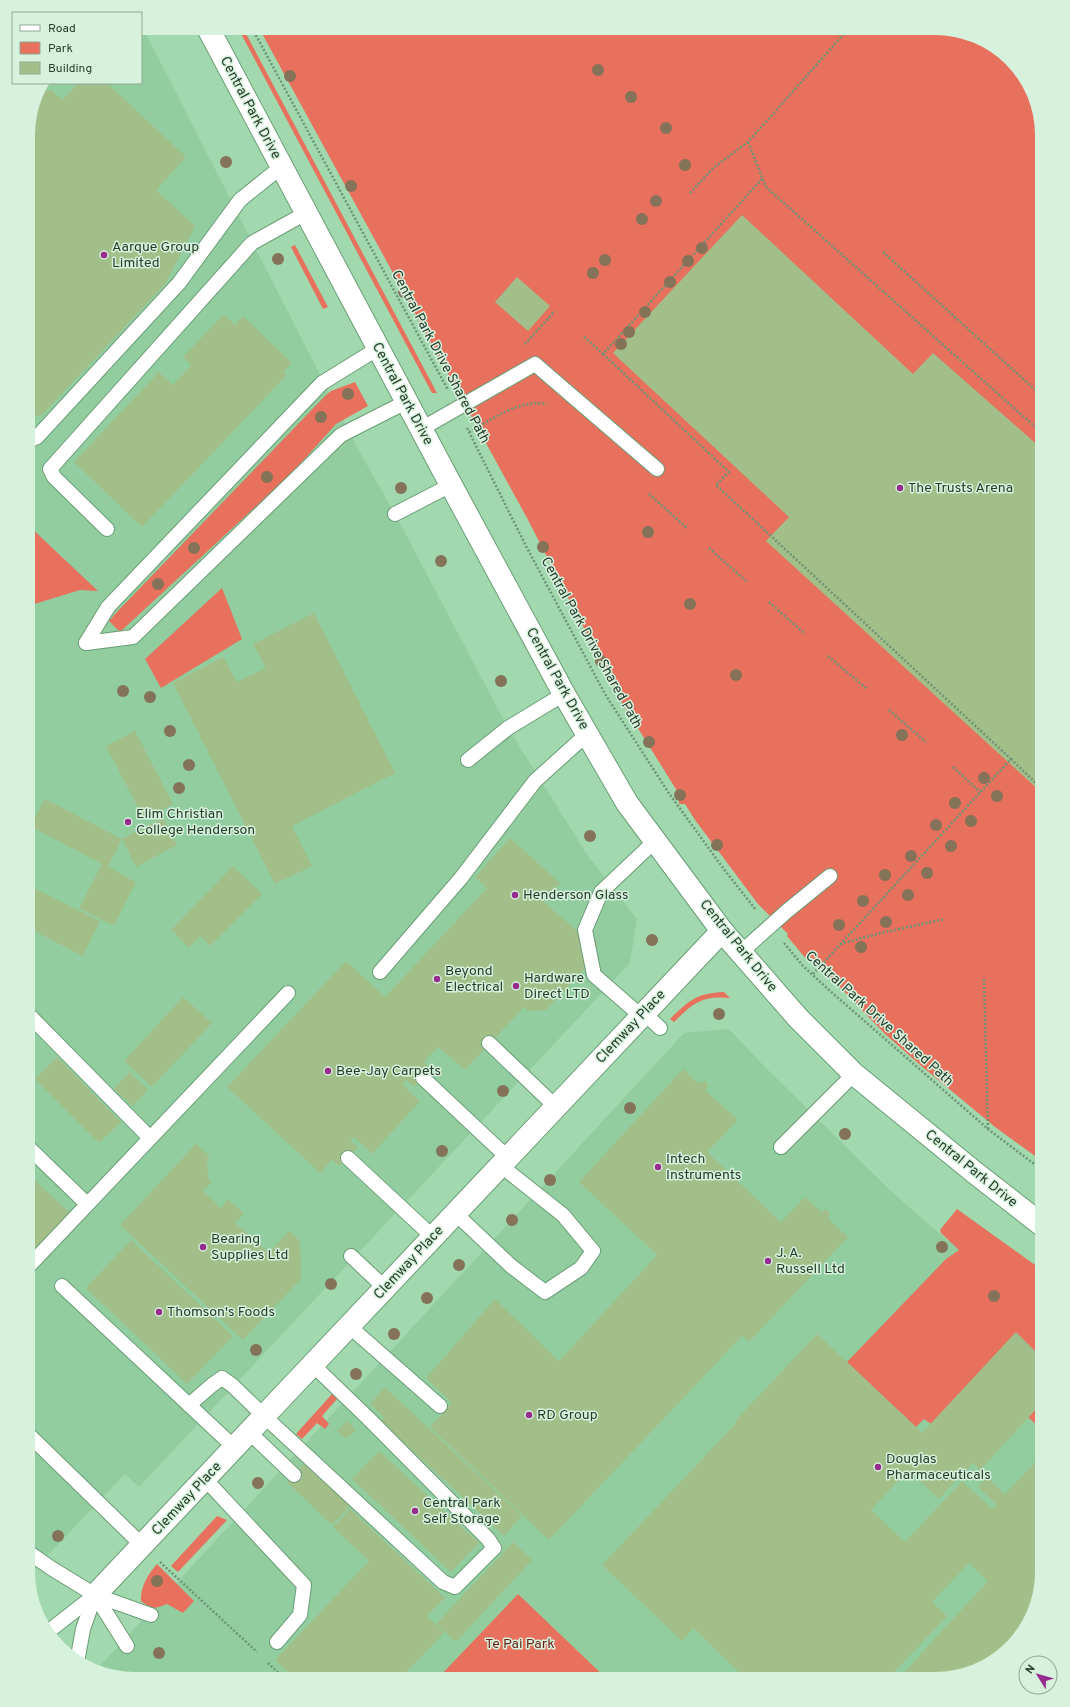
<svg xmlns="http://www.w3.org/2000/svg" width="1070" height="1707" viewBox="0 0 1070 1707" font-family="Overpass,sans-serif">
	<rect width="100%" height="100%" fill="#a2d8ae"/>
	<g fill="#92cda0">
		<path d="M141,28h2l216,423 36,63 113,214 80,128 49,63 -7,44 -491,524 -14,-13 -96,101 -1,-1447 8,-34 8,-11h97z"/>
		<path d="M729,1029l36,38 125,123 38,34 31,25 83,55v268l-14,54 -93,53h-328l-89,-85 -81,85h-309l-30,-11 586,-635z"/>
	</g>
	<g fill="#e7715d">
		<path d="M238,28h5l194,365h-5z"/>
		<path d="M259,28h683l53,18 36,41 11,48v1026l-47,-34 -76,-63 -34,-30 -74,-77 -4,3 -20,-24 1,-2 -30,-30 -63,-84 -10,-16h-6v-10l-58,-93 -22,-44 -3,-1v-4l-16,-32h-2l-1,-5 -50,-97z"/>
		<path d="M295,245l33,62 -5,2 -32,-62z"/>
		<path d="M355,382l13,24 -32,18 -45,50 -171,158 -11,-11 7,-8 209,-217 6,-5z"/>
		<path d="M28,525l70,66 -18,-1 -52,16z"/>
		<path d="M222,588l20,51 -81,49 -16,-29z"/>
		<path d="M724,992l6,6c-28,-3 -37,5 -56,24l-4,-3c19,-19 28,-26 54,-27z"/>
		<path d="M957,1209l85,61v88l-26,-25 -85,91 -7,-5 -8,8 -69,-65 99,-103 13,-9 -18,-17 -1,-3z"/>
		<path d="M332,1394l5,5 -15,17 7,8 -4,5 -8,-6 -15,16 -6,-5z"/>
		<path d="M1042,1403v27l-14,-13z"/>
		<path d="M217,1516l10,4 -49,52 -7,-6z"/>
		<path d="M157,1564l37,37 -11,12 -16,-9c-13,5 -14,6 -26,-3 -1,-14 7,-27 16,-37z"/>
		<path d="M518,1594l89,85h-170z"/>
	</g>
	<g fill="#a2bf89">
		<path d="M78,83h29l79,74 -30,33 39,36 -30,58 -122,130 -12,4 -3,-3v-287l8,-34 6,-9 6,6 3,-2 11,11z"/>
		<path d="M742,215l171,159 20,-21 109,96v344l-276,-252 23,-24 -176,-164z"/>
		<path d="M517,277l33,29 -22,25 -33,-29z"/>
		<path d="M224,314l11,11 8,-9 49,47 -9,9 4,3 -145,152 -68,-65 85,-90 14,13 18,-20 -8,-8z"/>
		<path d="M314,613l81,160 -103,53 20,40 -37,18 -102,-201 50,-26 14,25 29,-14 -13,-24z"/>
		<path d="M135,731l38,73 -29,15 -38,-73z"/>
		<path d="M45,799l77,40 -14,28 28,15 -22,44 -35,-18 23,-44 -72,-38z"/>
		<path d="M163,818l14,27 -41,22 -14,-28z"/>
		<path d="M510,838l50,45 -17,18 43,38v3l11,-2v18l-10,8 -41,44 -18,1 -4,-4 -59,63 -27,-23 -14,15 7,7 -17,18 -8,-7 -3,5 17,16 -48,53 -18,-17 -4,4 8,6 -19,19 -7,-6 -12,13 -93,-86 119,-126 39,36 102,-109 -12,-11z"/>
		<path d="M233,866l29,28 -52,52 -10,-10 -11,12 -18,-18z"/>
		<path d="M28,885l72,36 -17,35 -55,-28z"/>
		<path d="M183,997l29,26 -60,64 -28,-26z"/>
		<path d="M57,1057l64,65 -22,21 -64,-64z"/>
		<path d="M683,1069l15,14 7,-2 3,3 -2,7 32,29 -31,32 74,70 24,-25 16,15 5,-3 2,2 2,3 -2,5 20,18 -99,105 -7,-6 -193,204 -119,-113 22,-24 -26,-25 69,-79 64,62 98,-106 -78,-73z"/>
		<path d="M129,1072l19,18 -15,16 -19,-17z"/>
		<path d="M196,1144l14,13 -3,3 1,18 4,4 -9,9 18,17 7,-9 16,14 -9,10 34,30 20,-22 11,10 1,38 -58,61 -123,-115z"/>
		<path d="M28,1174l43,40 -43,44z"/>
		<path d="M131,1240l102,96 -46,48 -101,-96z"/>
		<path d="M1016,1332l26,26v45l-62,67 -7,-7 -34,36 -31,-29 -37,40 34,32 57,-61 30,28 5,-4 -19,-18 9,-10 18,17 37,-39v117l-14,54 -45,42 -48,11h-37l90,-98 -19,-18 -37,39 15,14 -59,63h-142l-53,-51 -11,13 -80,-76 135,-143 -2,-1 82,-87 105,99z"/>
		<path d="M385,1387l137,129 -18,20 -123,-115 3,-4 -14,-13z"/>
		<path d="M347,1421l9,9 -10,9 -9,-8z"/>
		<path d="M379,1451l100,92 -28,29 -99,-93z"/>
		<path d="M304,1464l46,42 -18,19 -45,-43z"/>
		<path d="M350,1509l95,89 -18,18 17,17 -44,46h-105l-20,-19 94,-99 -36,-34z"/>
		<path d="M513,1542l19,18 -76,82 -20,-18z"/>
	</g>
	<g fill="none" stroke-linecap="round" stroke-linejoin="round">
		<defs>
			<g id="service">
				<path d="M421,429l114,-65 122,105"/>
				<path d="M28,441l9,-4 142,-154 61,-83 41,-33"/>
				<path d="M395,514l56,-29"/>
				<path d="M107,529l-53,-52 -4,-8 202,-226 54,-30"/>
				<path d="M86,643l22,-36 214,-224 55,-34"/>
				<path d="M86,643l47,-6 208,-202 65,-33"/>
				<path d="M468,760l40,-32 56,-34"/>
				<path d="M740,953l47,-42 43,-35"/>
				<path d="M380,972l81,-94 74,-97 52,-47"/>
				<path d="M644,1013l16,15"/>
				<path d="M28,1014l122,124"/>
				<path d="M641,1016l-47,-41 -9,-45 16,-38 54,-51"/>
				<path d="M489,1043l67,64"/>
				<path d="M423,1078l85,80"/>
				<path d="M28,1147l59,57"/>
				<path d="M781,1147l73,-73"/>
				<path d="M348,1158l85,79"/>
				<path d="M455,1213l56,53 34,26 36,-24 12,-17 -30,-36 -63,-50"/>
				<path d="M351,1256l34,32"/>
				<path d="M28,1267l260,-274"/>
				<path d="M62,1286l173,162"/>
				<path d="M349,1326l91,80"/>
				<path d="M189,1405l23,-20 10,-7 10,7 32,31 179,166 12,5 39,-39 -6,-9 -119,-120 -56,-54"/>
				<path d="M249,1432l45,43"/>
				<path d="M28,1434l115,112"/>
				<path d="M205,1479l99,106 -4,30 -23,27"/>
				<path d="M28,1552l23,16 44,27 56,20"/>
				<path d="M95,1595l32,51"/>
				<path d="M49,1631l46,-36"/>
				<path d="M77,1662l6,-33 12,-34"/>
			</g>
			<path id="minor" d="M95,1595l627,-664"/>
			<path id="secondary" d="M208,28l243,457 113,209 63,109 95,128 76,87 56,56 120,98 68,53"/>
		</defs>
		<use href="#service" stroke="#6a9d76" stroke-width="16"/>
		<use href="#minor" stroke="#6a9d76" stroke-width="24"/>
		<use href="#secondary" stroke="#6a9d76" stroke-width="24"/>
		<g stroke="#6c9475" stroke-width="2.5" stroke-dasharray="2 2" stroke-linecap="butt">
			<path d="M252,28l196,362"/>
			<path d="M748,142l18,45 276,246"/>
			<path d="M690,193l23,-25 35,-26 101,-114"/>
			<path d="M883,252l159,144"/>
			<path d="M584,337l19,17 159,-175"/>
			<path d="M525,344l30,-33"/>
			<path d="M603,354l126,118 -13,13 295,274 -198,215"/>
			<path d="M467,428l59,118 79,148 63,98 55,76 33,42"/>
			<path d="M469,432c24,-13 50,-33 78,-28"/>
			<path d="M649,494l38,34"/>
			<path d="M709,548l37,33"/>
			<path d="M769,602l36,32"/>
			<path d="M828,656l39,33"/>
			<path d="M889,710l37,32"/>
			<path d="M1011,759l31,30"/>
			<path d="M953,767l27,25"/>
			<path d="M784,943l19,23 26,24 159,139 54,41"/>
			<path d="M840,944l41,-11 64,-14"/>
			<path d="M984,979l4,150"/>
			<path d="M160,1562l97,90"/>
			<path d="M268,1663l17,16"/>
		</g>
		<use href="#service" stroke="#fff" stroke-width="14"/>
		<use href="#minor" stroke="#fff" stroke-width="22"/>
		<use href="#secondary" stroke="#fff" stroke-width="22"/>
	</g>
	<g fill="#847259">
		<circle cx="598" cy="70" r="6"/>
		<circle cx="290" cy="76" r="6"/>
		<circle cx="631" cy="97" r="6"/>
		<circle cx="666" cy="128" r="6"/>
		<circle cx="226" cy="162" r="6"/>
		<circle cx="685" cy="165" r="6"/>
		<circle cx="351" cy="186" r="6"/>
		<circle cx="656" cy="201" r="6"/>
		<circle cx="642" cy="219" r="6"/>
		<circle cx="702" cy="248" r="6"/>
		<circle cx="278" cy="259" r="6"/>
		<circle cx="605" cy="260" r="6"/>
		<circle cx="688" cy="261" r="6"/>
		<circle cx="593" cy="273" r="6"/>
		<circle cx="670" cy="282" r="6"/>
		<circle cx="404" cy="292" r="6"/>
		<circle cx="645" cy="312" r="6"/>
		<circle cx="629" cy="332" r="6"/>
		<circle cx="621" cy="344" r="6"/>
		<circle cx="348" cy="394" r="6"/>
		<circle cx="321" cy="417" r="6"/>
		<circle cx="267" cy="477" r="6"/>
		<circle cx="401" cy="488" r="6"/>
		<circle cx="648" cy="532" r="6"/>
		<circle cx="543" cy="547" r="6"/>
		<circle cx="194" cy="548" r="6"/>
		<circle cx="441" cy="561" r="6"/>
		<circle cx="158" cy="584" r="6"/>
		<circle cx="690" cy="604" r="6"/>
		<circle cx="601" cy="661" r="6"/>
		<circle cx="736" cy="675" r="6"/>
		<circle cx="501" cy="681" r="6"/>
		<circle cx="123" cy="691" r="6"/>
		<circle cx="150" cy="697" r="6"/>
		<circle cx="170" cy="731" r="6"/>
		<circle cx="902" cy="735" r="6"/>
		<circle cx="649" cy="742" r="6"/>
		<circle cx="189" cy="765" r="6"/>
		<circle cx="984" cy="778" r="6"/>
		<circle cx="179" cy="788" r="6"/>
		<circle cx="680" cy="795" r="6"/>
		<circle cx="997" cy="796" r="6"/>
		<circle cx="955" cy="803" r="6"/>
		<circle cx="971" cy="821" r="6"/>
		<circle cx="936" cy="825" r="6"/>
		<circle cx="590" cy="836" r="6"/>
		<circle cx="717" cy="845" r="6"/>
		<circle cx="951" cy="846" r="6"/>
		<circle cx="911" cy="856" r="6"/>
		<circle cx="927" cy="873" r="6"/>
		<circle cx="885" cy="875" r="6"/>
		<circle cx="908" cy="895" r="6"/>
		<circle cx="863" cy="901" r="6"/>
		<circle cx="886" cy="922" r="6"/>
		<circle cx="839" cy="925" r="6"/>
		<circle cx="652" cy="940" r="6"/>
		<circle cx="861" cy="947" r="6"/>
		<circle cx="719" cy="1014" r="6"/>
		<circle cx="503" cy="1091" r="6"/>
		<circle cx="630" cy="1108" r="6"/>
		<circle cx="845" cy="1134" r="6"/>
		<circle cx="442" cy="1151" r="6"/>
		<circle cx="550" cy="1180" r="6"/>
		<circle cx="512" cy="1220" r="6"/>
		<circle cx="942" cy="1247" r="6"/>
		<circle cx="459" cy="1265" r="6"/>
		<circle cx="331" cy="1284" r="6"/>
		<circle cx="994" cy="1296" r="6"/>
		<circle cx="427" cy="1298" r="6"/>
		<circle cx="394" cy="1334" r="6"/>
		<circle cx="256" cy="1350" r="6"/>
		<circle cx="356" cy="1374" r="6"/>
		<circle cx="258" cy="1483" r="6"/>
		<circle cx="58" cy="1536" r="6"/>
		<circle cx="157" cy="1581" r="6"/>
		<circle cx="159" cy="1653" r="6"/>
	</g>
	<g fill="#962c8e" stroke="#d6f1dc" stroke-width="1.5">
		<circle cx="104" cy="255" r="4"/>
		<circle cx="900" cy="488" r="4"/>
		<circle cx="128" cy="822" r="4"/>
		<circle cx="515" cy="895" r="4"/>
		<circle cx="437" cy="979" r="4"/>
		<circle cx="516" cy="986" r="4"/>
		<circle cx="328" cy="1071" r="4"/>
		<circle cx="658" cy="1167" r="4"/>
		<circle cx="203" cy="1247" r="4"/>
		<circle cx="768" cy="1261" r="4"/>
		<circle cx="159" cy="1312" r="4"/>
		<circle cx="529" cy="1415" r="4"/>
		<circle cx="878" cy="1467" r="4"/>
		<circle cx="415" cy="1511" r="4"/>
	</g>
	<g text-anchor="middle" dominant-baseline="central" stroke-width="3" stroke-linejoin="round" paint-order="stroke">
		<g font-size="14" fill="#273d2c" stroke="#d6f1dc">
			<text transform="translate(250 108) rotate(62)">Central Park Drive</text>
			<text transform="translate(440 357) rotate(62)">Central Park Drive Shared Path</text>
			<text transform="translate(402 394) rotate(62)">Central Park Drive</text>
			<text transform="translate(591 643) rotate(61)">Central Park Drive Shared Path</text>
			<text transform="translate(557 679) rotate(61)">Central Park Drive</text>
			<text transform="translate(738 946) rotate(51)">Central Park Drive</text>
			<text transform="translate(879 1019) rotate(42)">Central Park Drive Shared Path</text>
			<text transform="translate(631 1027) rotate(-47)">Clemway Place</text>
			<text transform="translate(971 1169) rotate(39)">Central Park Drive</text>
			<text transform="translate(409 1263) rotate(-47)">Clemway Place</text>
			<text transform="translate(187 1499) rotate(-47)">Clemway Place</text>
		</g>
		<g font-size="14" fill="#273d2c" stroke="#d6f1dc" text-anchor="start">
			<text x="112" y="247">Aarque Group<tspan x="112" dy="16">Limited</tspan></text>
			<text x="908" y="488">The Trusts Arena</text>
			<text x="136" y="814">Elim Christian<tspan x="136" dy="16">College Henderson</tspan></text>
			<text x="523" y="895">Henderson Glass</text>
			<text x="445" y="971">Beyond<tspan x="445" dy="16">Electrical</tspan></text>
			<text x="524" y="978">Hardware<tspan x="524" dy="16">Direct LTD</tspan></text>
			<text x="336" y="1071">Bee-Jay Carpets</text>
			<text x="666" y="1159">Intech<tspan x="666" dy="16">Instruments</tspan></text>
			<text x="211" y="1239">Bearing<tspan x="211" dy="16">Supplies Ltd</tspan></text>
			<text x="776" y="1253">J. A.<tspan x="776" dy="16">Russell Ltd</tspan></text>
			<text x="167" y="1312">Thomson's Foods</text>
			<text x="537" y="1415">RD Group</text>
			<text x="886" y="1459">Douglas<tspan x="886" dy="16">Pharmaceuticals</tspan></text>
			<text x="423" y="1503">Central Park<tspan x="423" dy="16">Self Storage</tspan></text>
		</g>
		<g font-size="14" fill="#6b1f14" stroke="#d6f1dc">
			<text x="520" y="1644">Te Pai Park</text>
		</g>
	</g>
	<path d="M0 0H1070V1707H0ZM135 35H935A100 100 0 0 1 1035 135V1572A100 100 0 0 1 935 1672H135A100 100 0 0 1 35 1572V135A100 100 0 0 1 135 35Z" fill="#d6f1dc" fill-rule="evenodd"/>
	<rect x="12" y="12" width="130" height="72" fill="#d6f1dc" stroke="#90a996"/>
	<rect x="20" y="25" width="20" height="6" fill="#ffffff" stroke="#90a996"/>
	<text x="48" y="32" font-size="12" fill="#273d2c">Road</text>
	<rect x="20" y="42" width="20" height="12" fill="#e7715d" stroke="#90a996"/>
	<text x="48" y="52" font-size="12" fill="#273d2c">Park</text>
	<rect x="20" y="62" width="20" height="12" fill="#a2bf89" stroke="#90a996"/>
	<text x="48" y="72" font-size="12" fill="#273d2c">Building</text>
	<g transform="translate(1038 1675) rotate(307)"><circle r="19" fill="#d6f1dc" stroke="#90a996"/>
	<path d="M0-3L7 15L0 10L-7 15Z" fill="#962c8e"/>
	<text y="-6" font-size="11" font-weight="bold" text-anchor="middle" fill="#273d2c">N</text>
	</g>
</svg>
